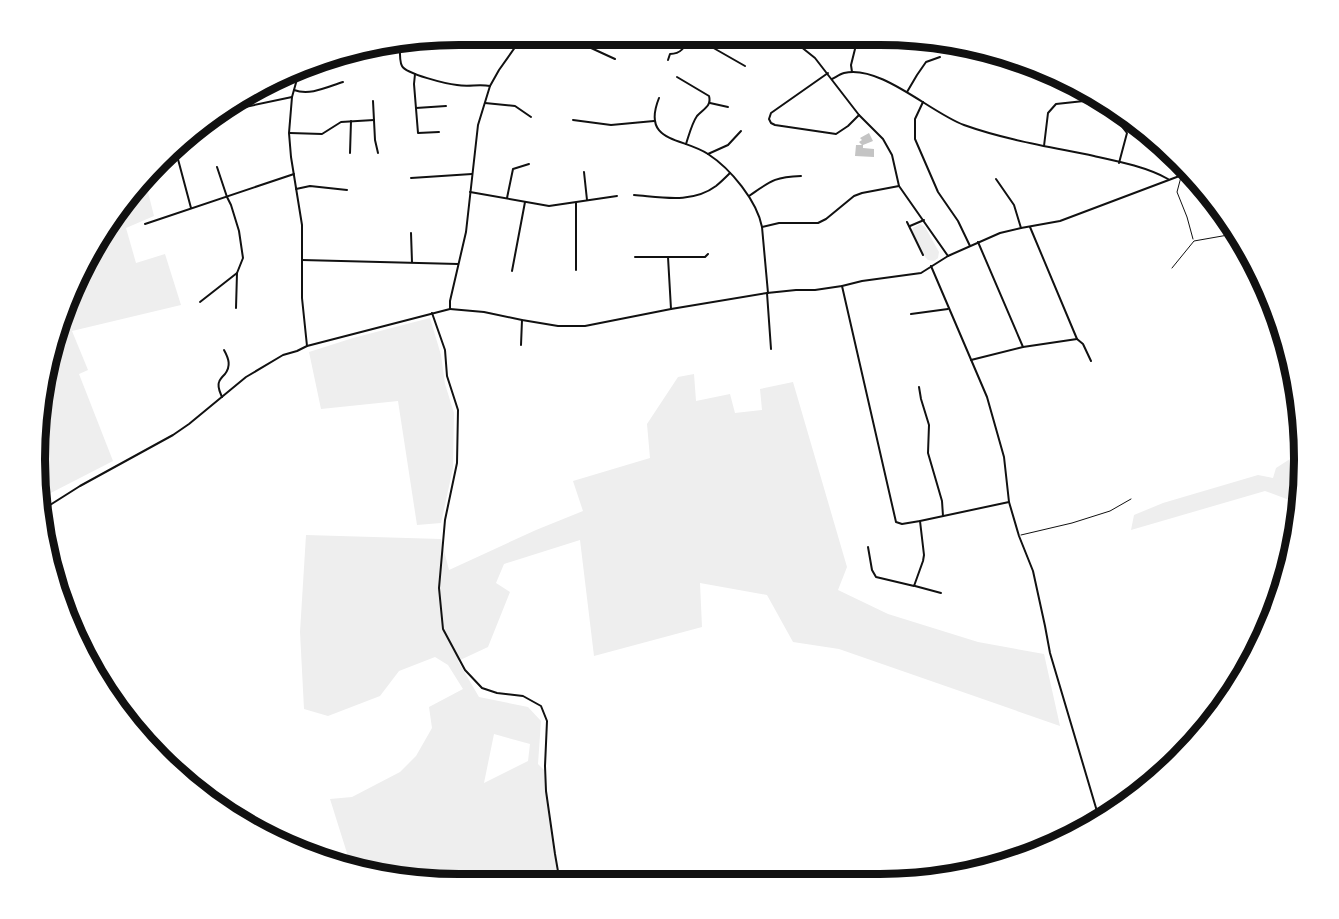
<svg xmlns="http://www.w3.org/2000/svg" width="1339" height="919" viewBox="0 0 1339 919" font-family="Jost,sans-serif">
	<rect width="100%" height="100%" fill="#fff"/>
	<g fill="#eee" fill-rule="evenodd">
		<path d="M144,176l10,40 -28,12 10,35 29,-9 16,51 -109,26 16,39 -9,4 34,87 -72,37 -3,-94 29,-107 73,-117z"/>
		<path d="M920,224l5,3 14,25 -1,6 -4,3 -6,-1 -3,-3 -13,-26 1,-3z"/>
		<path d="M430,318l11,37 4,29 9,29 -1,55 -12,55 -24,2 -19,-124 -77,8 -12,-57 44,-14z"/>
		<path d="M694,374l2,27 34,-7 5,19 27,-3 -2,-21 33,-7 54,185 -9,23 50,24 90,28 66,12 16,72 -221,-77 -46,-7 -26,-47 -67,-12 2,44 -108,29 -14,-116 -76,24 -8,19 14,9 -22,55 -30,14 21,36 49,10 13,14 -3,43 6,6 14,113c-67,1 -141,6 -206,-14l-22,-70 22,-2 48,-25 16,-16 16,-28 -3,-21 34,-18 -15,-24 -13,-8 -36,14 -19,25 -52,20 -24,-7 -4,-77 6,-97 135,4 8,31 87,-40 47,-19 -10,-30 77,-23 -3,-34 31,-47zM494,734l36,10 -2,17 -44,22z"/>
		<path d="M1304,450v10l-4,44 -35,-13 -134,39 3,-15 29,-12 95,-28 15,3 3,-10z"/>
	</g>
	<path fill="#c4c4c4" d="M869,133l4,8 -10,4v3l11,1v8l-19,-1 1,-11h6l-3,-3 3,-2 -2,-2z"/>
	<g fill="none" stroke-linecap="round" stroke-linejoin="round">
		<g stroke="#111" stroke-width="1">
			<path d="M1181,177l-4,15 10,25 6,22"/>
			<path d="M1172,268l22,-27 34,-6 9,-4"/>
			<path d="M1021,535l51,-12 38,-12 21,-12"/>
		</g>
		<g stroke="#111" stroke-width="2">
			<path d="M565,36l50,23"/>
			<path d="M696,38l49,28"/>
			<path d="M787,40l13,6 15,12 44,57 24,24 9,16 7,31 49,70"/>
			<path d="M400,42c0,7 -1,19 2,24 4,8 45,18 55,19 11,2 22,-1 33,1"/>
			<path d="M668,60l2,-6c11,0 15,-7 19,-16"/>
			<path d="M311,67h13l6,-5v-4"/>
			<path d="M1033,69l1,6"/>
			<path d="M299,72l-7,25 -3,36 2,24 11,68v73l5,48"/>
			<path d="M852,72l-1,-7 6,-24"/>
			<path d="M828,73l-57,40 -2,6 2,4 4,2 61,9 12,-8 11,-11"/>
			<path d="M415,74l-1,10 4,49 21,-1"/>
			<path d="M677,77l32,19c3,10 -6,13 -12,20 -5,7 -8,19 -11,28"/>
			<path d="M832,79c4,-2 8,-5 12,-6 36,-9 87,40 120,52 42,15 87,22 130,31 23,5 53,11 74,23"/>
			<path d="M294,90c16,6 33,-3 49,-8"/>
			<path d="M907,92l10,-17 9,-13 14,-5"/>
			<path d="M659,98c-18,45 23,39 49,56 23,15 49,47 54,73l6,66"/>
			<path d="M373,101l2,39 3,13"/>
			<path d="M923,102l-8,17v20l23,53 20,29 12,25"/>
			<path d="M485,103l30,3 16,11"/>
			<path d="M710,103l18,4"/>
			<path d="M245,107l47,-10"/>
			<path d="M416,108l30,-2"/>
			<path d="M573,120l38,5 43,-4"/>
			<path d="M290,133l32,1 19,-12 33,-2"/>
			<path d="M1044,146l4,-33 8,-9 28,-3"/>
			<path d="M175,148l16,60"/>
			<path d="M350,153l1,-32"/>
			<path d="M708,154l20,-9 13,-14"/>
			<path d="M1119,163l8,-30 -7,-9"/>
			<path d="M217,167l10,30 4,8 8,26 4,27 -6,15 -1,35"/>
			<path d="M584,172l3,28"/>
			<path d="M411,178l61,-4"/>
			<path d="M996,179l18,26 7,23"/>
			<path d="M296,189l14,-3 37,4"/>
			<path d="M470,192l79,14 68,-10"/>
			<path d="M634,195c27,2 58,9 82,-9 5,-4 10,-9 14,-13"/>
			<path d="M749,196c22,-15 25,-19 52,-20"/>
			<path d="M507,198l6,-29 16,-5"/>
			<path d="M576,203v67"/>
			<path d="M907,222l16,33"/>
			<path d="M145,224l149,-50"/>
			<path d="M910,226l14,-6"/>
			<path d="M762,227l17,-4h39l8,-4 28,-23 8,-3 37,-7"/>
			<path d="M1030,227l47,112 6,5 8,17"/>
			<path d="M411,233l1,29"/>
			<path d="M978,242l45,105"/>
			<path d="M635,257h33l3,52"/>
			<path d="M668,257h37l3,-3"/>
			<path d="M302,260l156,4"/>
			<path d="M931,266l56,131 17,60 5,45 10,34 14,35 12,55 5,27 49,165"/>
			<path d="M512,271l13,-69"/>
			<path d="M842,286l54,236 6,2 18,-3 89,-19"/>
			<path d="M767,293l4,56"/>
			<path d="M200,302l37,-29"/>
			<path d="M432,313l13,37 2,26 11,34 -1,53 -12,57 -6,68 4,41 22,41 17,18 15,5 26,3 18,10 6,15 -2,45 1,25 9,63 5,29"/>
			<path d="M911,314l37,-5"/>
			<path d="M521,345l1,-25"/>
			<path d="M971,360l52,-13 54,-8"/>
			<path d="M919,387l2,12 8,26 -1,28 14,48 1,15"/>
			<path d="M222,397c-2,-5 -5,-10 -3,-15 1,-3 4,-6 6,-8 6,-8 4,-15 -1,-24"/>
			<path d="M42,510l38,-24 93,-51 16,-11 57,-47 37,-22 14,-4 10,-5 143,-37v-8l16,-69 12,-107 12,-39 9,-16 24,-34"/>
			<path d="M868,547l4,23 4,7 38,9 9,-25 1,-6 -4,-34"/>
			<path d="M915,586l26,7"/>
		</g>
		<path stroke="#111" stroke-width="2" d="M450,309l34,3 38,8 36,6h27l86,-17 96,-16 29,-3h19l27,-4 20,-5 59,-8 27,-17 52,-23 21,-5 39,-7 130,-49"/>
	</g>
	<path d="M0 0H1339V919H0ZM459 45H880A414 414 0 0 1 1294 459V460A414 414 0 0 1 880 874H459A414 414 0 0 1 45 460V459A414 414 0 0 1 459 45Z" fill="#fff" fill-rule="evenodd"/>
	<path fill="none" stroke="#111" stroke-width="8" d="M459 45H880A414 414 0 0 1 1294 459V460A414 414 0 0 1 880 874H459A414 414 0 0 1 45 460V459A414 414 0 0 1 459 45Z"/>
</svg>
